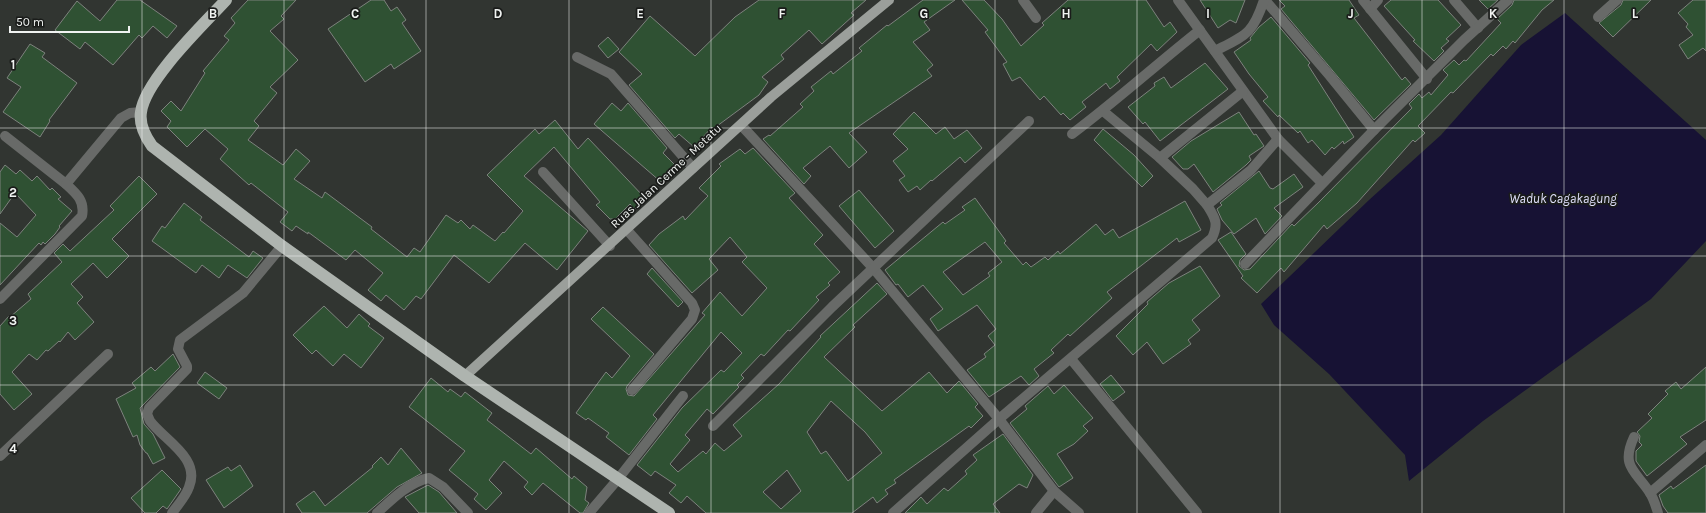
<svg xmlns="http://www.w3.org/2000/svg" width="1706" height="513" viewBox="0 0 1706 513" font-family="Karla,sans-serif">
	<rect width="100%" height="100%" fill="#313531"/>
	<path fill="#171234" d="M1565,13l141,127v101l-55,58 -168,122 -74,60 -4,-26 -76,-81 -55,-49 -13,-21 108,-104 72,-65 80,-90z"/>
	<g fill="#2f5133" stroke="#7d827d" fill-rule="evenodd">
		<path d="M117,0h23l37,26 -10,12 -14,-12 -11,12 -3,-3 -26,30 -28,-23 -5,7 -25,-19 22,-29 23,20z"/>
		<path d="M248,0h48l-15,16 3,3 -14,12 28,29 -28,27 7,6 -23,28 5,5 -11,14 35,25 13,-16 14,12 -16,18 28,19 3,-6 47,35 -1,2 36,28 7,-9 6,4 26,-37 12,8 3,-3 9,9 3,-4 22,16 8,-9 1,1 19,-22 -36,-36 48,-46 4,5 16,-14 23,29 10,-11 57,60 -10,11 -5,-5 -15,15h-5l-14,-14 4,-3 -46,-55 -30,29 64,55 -31,39 -32,-27 -36,40 -35,-28 -33,44 -5,-3 -12,14 -18,-15 -5,6 -13,-11 15,-17 -28,-23 -9,10 -38,-28v2l-12,-8 -4,5 -12,-9 8,-10 -37,-29 -2,2 -29,-26 8,-10 -23,-20 -18,18 -20,-20 4,-6 -10,-10 10,-10 10,10 24,-38 -2,-2 26,-31 -5,-4 11,-13 -4,-5z"/>
		<path d="M371,0h13l7,11 6,-4 9,13 -4,3 19,28 -27,18 -3,-5 -26,18 -37,-53z"/>
		<path d="M759,0h107l-15,13 3,2 -32,29 -13,-14 -28,25 3,4 -22,18 6,5 -9,13 -46,34 -1,-2 -18,20 -15,-13 -4,4 -46,-53 13,-11 -23,-22 31,-36 45,40 40,-39z"/>
		<path d="M923,0h32l-31,22 6,8 -17,12 20,23 -6,5 5,6 -83,57 18,19 -18,16 -19,-22 -27,22 8,8 -7,8 -41,-45 6,-4 1,1 33,-29 -3,-3 14,-13 -3,-4 20,-16 2,3 29,-23 -3,-3 28,-23 1,1z"/>
		<path d="M962,0h22l18,19 19,27 23,-21 -2,-2 26,-23h78l18,27 6,-5 7,10 -20,19 -6,-7 -34,33 3,4 -10,8 -4,-6 -24,19 4,5 -16,13 -7,-7 -2,2 -17,-19 -4,4 -20,-23 -8,4 -9,-17 4,-2 -22,-30 3,-2z"/>
		<path d="M1200,0h45l-9,23 -6,-3 -12,8z"/>
		<path d="M1279,0h70l10,15 -5,3 48,62 3,-3 6,7 -37,36 -93,-111 4,-3z"/>
		<path d="M1391,0h47l23,25 -15,14 3,2 -8,7 3,3 -10,10 -21,-20 2,-1 -31,-34z"/>
		<path d="M1479,0h19l-10,9z"/>
		<path d="M1514,0h40l-12,10 -27,33 -2,-2 -7,8 -3,-3 -10,10 -2,-2 -38,39 -2,-1 -33,34 7,7 -10,9 -2,-2 -56,63 -30,26 -3,-4 -40,47 -3,-4 -24,25 -16,-15 2,-2 -25,-36 13,-8 15,22 -6,6 -1,6 5,4 6,-1 42,-45 2,2 24,-23 94,-95 -3,-4 10,-10 3,4 7,-6 2,3 17,-20 -5,-5 11,-10 5,5 5,-5 2,1 35,-38 -4,-4 15,-14z"/>
		<path d="M1623,0h28l-38,37 -14,-14 22,-18z"/>
		<path d="M1693,0h13v51l-3,-3 -15,11 -9,-14 14,-10 -7,-8 2,-3 -10,-11z"/>
		<path d="M1271,17l39,46 -2,2 46,72 -10,7 -1,-3 -9,8 -2,-2 -7,8 -13,-15 -4,3 -8,-12 -2,2 -19,-18 -1,2 -15,-16 5,-4 -19,-23 -15,-22 17,-12 -1,-2 9,-11z"/>
		<path d="M608,37l11,12 -11,9 -10,-12z"/>
		<path d="M30,44l15,9 -3,4 35,26 -28,37 1,1 -10,16 -37,-25 18,-25 -14,-9z"/>
		<path d="M1205,63l23,26 -68,52 -15,-19 -2,2 -15,-17 27,-21 -1,-3 10,-6 7,11z"/>
		<path d="M612,103l9,8 7,-8 39,45 -4,5 13,13 -15,16 -67,-58z"/>
		<path d="M914,112l22,22 9,-7 9,12 13,-9 15,18 -17,15 -5,-6 -28,24 -1,-1 -11,10 -3,-4 -9,6 -9,-12 6,-4 -12,-15 15,-12 -15,-15z"/>
		<path d="M1239,112l15,23 2,-1 8,12 -15,10 2,4 -5,5 -33,27 -19,-28 -6,5h-5l-11,-12 19,-16z"/>
		<path d="M1103,129l31,26 19,21 -11,11 -48,-47z"/>
		<path d="M753,148l42,45 -6,5 34,37 -9,9 26,28 -12,11 2,2 -14,12 3,3 -29,31 -2,-1 -24,26 -3,-2 -20,21 3,3 -7,7 2,2 -26,27 -6,-5 -22,26 5,5 -20,24 8,8 25,-21 3,3 9,-11 9,8 18,-15 -9,-11 46,-41 42,-47 -1,-1 57,-53 10,11 -34,31 2,2 -31,30 58,54 47,-39 18,21 12,-12 19,23 -3,3 8,9 -12,12 -2,-2 -75,54 2,3 -11,7 3,4 -11,9 -4,-6 -21,16h-146l-19,-17 -6,7 -12,-10 7,-8 -21,-14 -4,5 -14,-11 45,-57 39,-38 3,2 18,-19 -21,-21 -68,83 4,4 -28,36 -23,-18 3,-4 -21,-15 -2,2 -10,-7 30,-41 6,6 18,-22 -39,-37 12,-12 51,47 -27,32 -1,3 2,6 6,1 71,-81 -3,-2 18,-21 22,24 25,-28 -25,-26 5,-5 -17,-20 -21,22 9,11 -26,23 -43,-48 10,-11 24,-18 2,4 23,-24 -9,-8 22,-22 -2,-2 21,-15 5,5zM831,401l34,31 17,21 -34,28 -22,-30 -5,3 -14,-22zM787,470l14,21 -20,18 -18,-17z"/>
		<path d="M5,165l11,9 4,-4 12,11 5,-5 13,14 2,-2 9,9 -3,2 14,12 -13,15 1,1 -5,7 -10,10 -2,-2 -2,3 -2,-2 -39,42v-62l17,14 19,-22 -21,-22 -15,21v-42z"/>
		<path d="M1259,171l11,17 3,1 21,-15 9,13 -29,21 8,8 -17,18 -9,-16 -22,16 -12,-14 -5,-11 5,-4 -2,-2z"/>
		<path d="M139,176l18,18 -45,45 17,17 -22,22 -14,-15 -22,21 12,13 -6,6 17,19 -19,18 -7,-8 -8,10 -1,-1 -11,10 -2,-1 -9,10 -8,-6 -17,18 20,22 -18,16 -14,-16v-68l9,-10 1,1 21,-18 -3,-5 34,-32 -8,-9 9,-9 7,7 44,-41 -4,-4z"/>
		<path d="M859,190l35,41 -19,17 -36,-42z"/>
		<path d="M975,198l31,43 -2,2 19,22 3,-3 5,5 14,-10 3,3 10,-9 2,3 36,-30 9,11 8,-6 6,9 66,-37 16,29 -22,12 -2,-4 -70,54 5,6 -42,38 -2,-2 -17,16 3,3 -20,16 5,7 -10,9 -8,-9 -32,21 -22,-27 19,-13 -2,-3 11,-9 -7,-9 8,-7 -19,-24 -39,26 -8,-12 13,-10 -20,-24 -15,12 -10,-13 -2,1 -11,-15 58,-48 2,2 20,-14 -3,-3zM985,242l17,20 -14,11 2,3 -27,19 -20,-23z"/>
		<path d="M184,203l18,14 -2,3 49,37 4,-6 10,7 -16,20 -19,-13 -9,13 -17,-13 -6,8 -44,-32 10,-15 3,2z"/>
		<path d="M1200,266l20,30 -28,24 8,10 -12,10 3,4 -28,20 -16,-22 -14,13 -17,-19 32,-32 -1,-2 22,-19z"/>
		<path d="M652,268l31,34 -5,5 -31,-33z"/>
		<path d="M324,306l23,22 12,-14 11,10 -2,2 16,12 -23,30 -17,-14 -11,12 -17,-16 -4,4 -19,-19z"/>
		<path d="M173,354l7,13 -40,41 4,16 9,10 12,24 -12,6 -6,-11h-1l-6,-8 -3,-10 -4,2 -17,-38 20,-11 -4,-5 19,-16 4,4z"/>
		<path d="M1706,367v53l-26,17 7,7 -40,32 -11,-15v-10l6,-6 -3,-3 1,-6 -3,-4 15,-14 -4,-4 20,-20 -3,-3 11,-9 5,7z"/>
		<path d="M205,372l22,16 -8,11 -22,-16z"/>
		<path d="M1111,375l14,17 -12,9 -13,-17z"/>
		<path d="M431,378l17,14 2,-3 11,8 4,-5 27,21 -5,7 44,34 5,-6 36,31 2,-3 13,11 -2,13 4,3 -6,10h-3l-37,-30 -11,12 -8,-8 4,-5 -24,-21 -15,19 13,13 -16,17 -12,-11 4,-5 -29,-24 16,-19 -56,-44z"/>
		<path d="M1064,385l29,33 -10,8 5,5 -14,13 -17,10 16,24 -14,9 -49,-64 17,-14 -2,-3 23,-20 6,8z"/>
		<path d="M1003,434l30,41 -6,13 -8,-4 -26,20 7,9h-95l16,-16 6,7 17,-16 4,3 19,-17 -2,-3 12,-11 -4,-5z"/>
		<path d="M401,448l21,25 -25,14 -30,26h-65l-6,-9 18,-13 11,15 48,-39 -1,-1 9,-9 7,8z"/>
		<path d="M240,465l13,21 -29,22 -18,-28 22,-13 3,4z"/>
		<path d="M1706,465v48h-38l-5,-7 -4,-11 12,-9 2,3z"/>
		<path d="M162,470l19,19 -14,20 -4,-3 -7,7h-11l-14,-15z"/>
		<path d="M428,485l11,7 18,21h-38l-14,-16z"/>
	</g>
	<g fill="none" stroke-linecap="round" stroke-linejoin="round">
		<g stroke="#686a68" stroke-width="10">
			<path d="M1023,0l13,18"/>
			<path d="M1178,0l100,139 44,44"/>
			<path d="M1265,0l65,76 44,54"/>
			<path d="M1363,0l64,79"/>
			<path d="M1454,0l24,28"/>
			<path d="M1370,9l8,-9"/>
			<path d="M1598,17l19,-17"/>
			<path d="M1215,51c31,-16 38,-17 49,-51"/>
			<path d="M577,57l34,17 82,94"/>
			<path d="M1103,111l57,47"/>
			<path d="M741,125l133,144 125,150 55,72 25,22"/>
			<path d="M1072,134c44,-33 85,-70 128,-104"/>
			<path d="M5,136l61,48 55,-66 9,-5 11,-1"/>
			<path d="M543,172l67,74"/>
			<path d="M1207,205l-14,-16 -33,-31 83,-67"/>
			<path d="M627,230l65,73 3,7 -3,9 -60,71"/>
			<path d="M1245,264l129,-134 90,-90 44,-40"/>
			<path d="M0,299l82,-83c3,-15 -5,-22 -16,-32"/>
			<path d="M1071,359l126,154"/>
			<path d="M713,426l119,-119 197,-186"/>
			<path d="M1634,437c-14,30 2,34 16,56 4,6 6,14 8,20"/>
			<path d="M0,456l108,-102"/>
			<path d="M1650,493l56,-48"/>
			<path d="M172,513c6,-8 14,-17 17,-26 12,-29 -25,-47 -39,-66l-3,-7 2,-6 38,-39v-3l-9,-17 2,-9 63,-47 39,-47"/>
			<path d="M377,513c14,-13 32,-31 52,-35l14,9 25,26"/>
			<path d="M589,513l29,-34 65,-83"/>
			<path d="M893,513l106,-94 213,-181c7,-15 3,-20 -5,-33l44,-35 27,-31"/>
			<path d="M1036,513l18,-22"/>
		</g>
		<path stroke="#9b9f9b" stroke-width="10" d="M465,376l306,-279 118,-97"/>
		<path stroke="#aeb4af" stroke-width="12" d="M226,0c-22,24 -81,80 -85,112 -2,12 4,24 11,34l130,100 183,130 204,137"/>
	</g>
	<path fill="none" stroke="#f0f3f1" stroke-width="1" stroke-opacity="0.55" d="M142,0v513M284,0v513M426,0v513M569,0v513M711,0v513M853,0v513M995,0v513M1137,0v513M1280,0v513M1422,0v513M1564,0v513M0,128h1706M0,256h1706M0,385h1706"/>
	<g text-anchor="middle" dominant-baseline="central" stroke-width="3.5" stroke-linejoin="round" paint-order="stroke">
		<g font-size="12" fill="#f0f3f1" stroke="#1a1c1a">
			<text transform="translate(666 176) rotate(-43)">Ruas Jalan Cerme - Metatu</text>
		</g>
		<g font-size="13" font-style="italic" fill="#e0e0fc" stroke="#1a1c1a">
			<text x="1563" y="198">Waduk Cagakagung</text>
		</g>
	</g>
	<g font-size="13" text-anchor="middle" font-weight="bold" fill="#f0f3f1" stroke="#1a1c1a" stroke-width="3.5" stroke-linejoin="round" paint-order="stroke">
		<text x="213" y="18">B</text>
		<text x="355" y="18">C</text>
		<text x="498" y="18">D</text>
		<text x="640" y="18">E</text>
		<text x="782" y="18">F</text>
		<text x="924" y="18">G</text>
		<text x="1066" y="18">H</text>
		<text x="1208" y="18">I</text>
		<text x="1351" y="18">J</text>
		<text x="1493" y="18">K</text>
		<text x="1635" y="18">L</text>
		<text x="13" y="69">1</text>
		<text x="13" y="197">2</text>
		<text x="13" y="325">3</text>
		<text x="13" y="453">4</text>
	</g>
	<path d="M10 26v6h119v-6" fill="none" stroke="#f0f3f1" stroke-width="2"/>
	<text x="16" y="26" font-size="12" fill="#f0f3f1" stroke="#1a1c1a" stroke-width="3" paint-order="stroke">50 m</text>
</svg>
